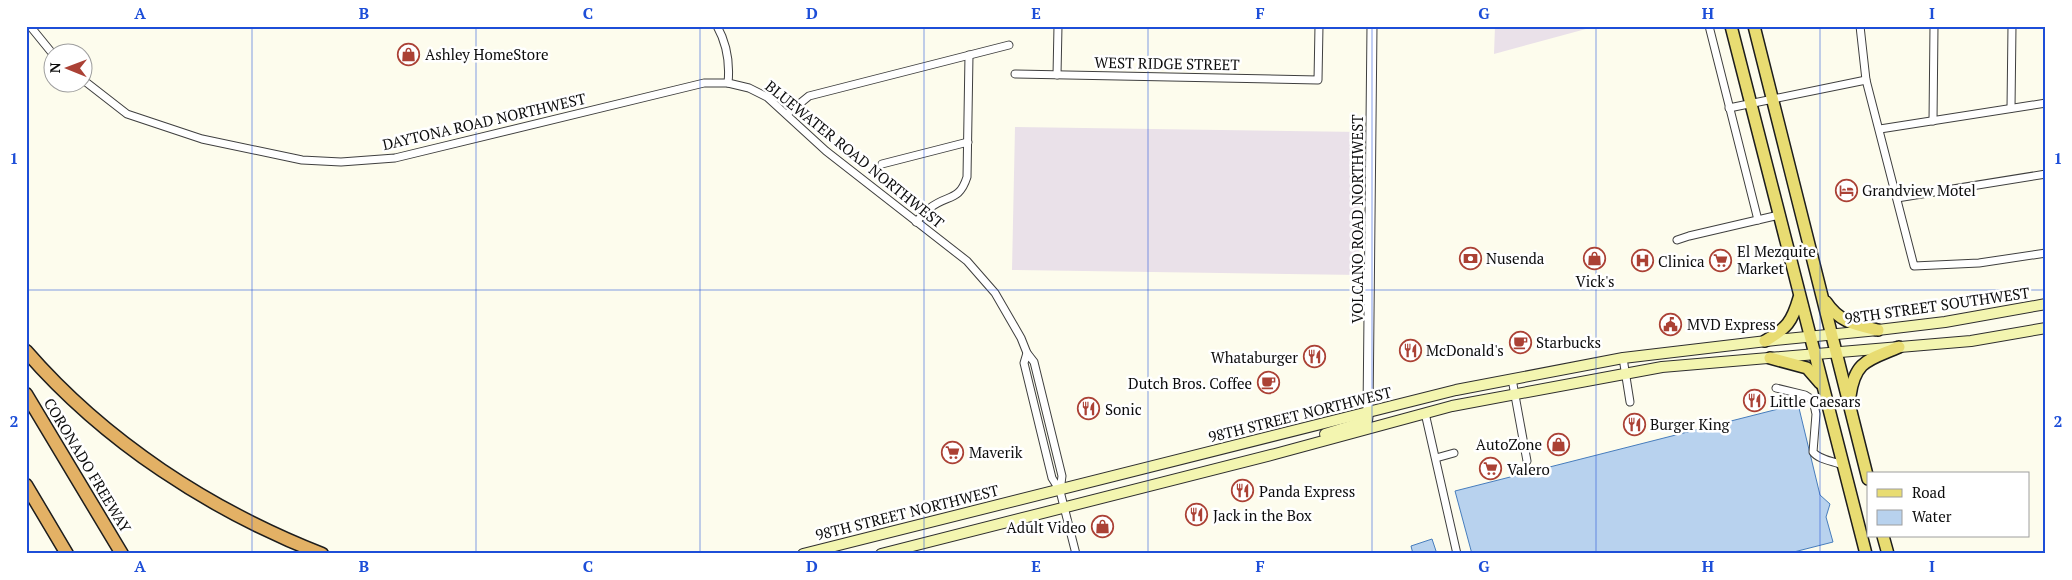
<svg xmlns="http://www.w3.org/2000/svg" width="2072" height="580" viewBox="0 0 2072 580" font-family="'PT Serif',serif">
	<rect width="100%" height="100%" fill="#fdfced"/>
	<g fill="#eae1e9">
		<path d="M1495,26h102l-103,28z"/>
		<path d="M1015,127l346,5 -2,143 -347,-5z"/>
	</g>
	<g fill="#b8d2ee" stroke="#477dbc">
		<path d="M1798,404l22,91 10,9 -4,13 7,25 -47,12h-314l-17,-63z"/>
		<path d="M1432,539l5,15h-24l-2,-8z"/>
	</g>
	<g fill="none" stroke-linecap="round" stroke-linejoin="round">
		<defs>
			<g id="minor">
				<path d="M30,26l22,27"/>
				<path d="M717,26c10,18 13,37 11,57l21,5 18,9 59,54 141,110 28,32 26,45 6,15"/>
				<path d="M1709,26l49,194"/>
				<path d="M1860,26l6,54 48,186 65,-3 67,-10"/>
				<path d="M1015,74l303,6 1,-54"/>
				<path d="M1057,75l1,-49"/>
				<path d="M82,79l45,35 75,25 100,21 39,2 54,-4 309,-75h24"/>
				<path d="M1729,108l137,-28"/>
				<path d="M2011,108l1,-82"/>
				<path d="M787,114l22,-18 200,-51"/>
				<path d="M1933,121l1,-95"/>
				<path d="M1880,129l166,-26"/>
				<path d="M882,164l86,-22"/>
				<path d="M1897,198l149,-24"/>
				<path d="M916,222c5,-5 9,-11 14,-14 18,-14 29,-6 37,-31l2,-122"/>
				<path d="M1677,240l12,-4 90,-21"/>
				<path d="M1623,358l7,44"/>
				<path d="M1512,379l15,82"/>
				<path d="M1776,388l29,7 8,5 3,14 -3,38c6,8 20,9 30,13"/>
				<path d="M1428,412l-3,1 32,141"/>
				<path d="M1436,458l18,-5"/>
				<path d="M1060,491l2,-15 -28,-114 -7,-9 -3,10 28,115 8,13 16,63"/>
			</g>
			<path id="tertiary" d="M1368,412l4,-386"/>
			<g id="secondary">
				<path d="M1325,434l42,-13 1,-9"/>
				<path d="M803,554l653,-164 167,-32 152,-18 103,-10 67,-8 101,-18"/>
				<path d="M881,554l394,-100 177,-48 210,-39 309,-26 75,-13"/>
			</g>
			<g id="primary">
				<path d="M1731,26l135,528"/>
				<path d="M1754,26l114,453"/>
				<path d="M1826,302c13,20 30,23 52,28"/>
				<path d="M1765,341c22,-13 27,-19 34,-43"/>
				<path d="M1770,358l37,10 13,15"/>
				<path d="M1850,396c5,-36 19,-36 49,-49"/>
				<path d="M1883,536l5,18"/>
			</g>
			<g id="motorway">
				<path d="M26,351c79,91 184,159 296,203"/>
				<path d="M26,394l96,160"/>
				<path d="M26,485l41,69"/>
			</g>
		</defs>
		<use href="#minor" stroke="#3f3f3f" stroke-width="9"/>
		<use href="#tertiary" stroke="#3f3f3f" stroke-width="11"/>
		<use href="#secondary" stroke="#2e2e2e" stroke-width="12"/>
		<use href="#primary" stroke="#1d1d1d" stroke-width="14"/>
		<use href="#motorway" stroke="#1d1d1d" stroke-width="15"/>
		<use href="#minor" stroke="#fff" stroke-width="7"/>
		<use href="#tertiary" stroke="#fff" stroke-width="9"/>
		<use href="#secondary" stroke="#f3f5b0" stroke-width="10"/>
		<use href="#primary" stroke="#e8dc72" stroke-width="11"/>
		<use href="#motorway" stroke="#e3b165" stroke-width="12"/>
	</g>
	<path fill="none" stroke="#1d4ed8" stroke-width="1" stroke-opacity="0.55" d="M252,26v528M476,26v528M700,26v528M924,26v528M1148,26v528M1372,26v528M1596,26v528M1820,26v528M26,290h2020"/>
	<defs>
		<symbol id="shop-ring" viewBox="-11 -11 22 22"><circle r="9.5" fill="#fff" stroke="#ab4135" stroke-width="1.5"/><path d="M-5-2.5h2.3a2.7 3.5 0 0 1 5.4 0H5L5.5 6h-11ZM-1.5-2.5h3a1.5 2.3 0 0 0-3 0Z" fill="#ab4135"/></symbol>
		<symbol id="hotel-ring" viewBox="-11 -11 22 22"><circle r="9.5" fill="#fff" stroke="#ab4135" stroke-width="1.5"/><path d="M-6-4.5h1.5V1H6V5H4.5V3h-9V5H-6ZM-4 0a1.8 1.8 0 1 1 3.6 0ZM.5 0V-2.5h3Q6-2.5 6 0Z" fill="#ab4135"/></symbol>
		<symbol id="bank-ring" viewBox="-11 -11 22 22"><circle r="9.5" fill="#fff" stroke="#ab4135" stroke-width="1.5"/><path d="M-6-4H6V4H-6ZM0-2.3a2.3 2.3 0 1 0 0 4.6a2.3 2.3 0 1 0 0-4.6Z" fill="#ab4135"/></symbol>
		<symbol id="supermarket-ring" viewBox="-11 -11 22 22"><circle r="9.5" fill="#fff" stroke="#ab4135" stroke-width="1.5"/><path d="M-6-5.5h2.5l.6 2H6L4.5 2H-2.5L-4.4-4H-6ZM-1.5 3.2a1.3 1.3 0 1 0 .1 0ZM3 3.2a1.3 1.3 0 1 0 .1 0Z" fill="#ab4135"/></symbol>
		<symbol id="hospital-ring" viewBox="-11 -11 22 22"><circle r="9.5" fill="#fff" stroke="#ab4135" stroke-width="1.5"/><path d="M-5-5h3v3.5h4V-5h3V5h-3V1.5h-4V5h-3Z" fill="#ab4135"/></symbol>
		<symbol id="civic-ring" viewBox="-11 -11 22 22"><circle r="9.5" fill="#fff" stroke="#ab4135" stroke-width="1.5"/><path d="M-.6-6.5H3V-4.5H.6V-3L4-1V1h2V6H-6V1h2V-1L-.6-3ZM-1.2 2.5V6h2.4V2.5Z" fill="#ab4135"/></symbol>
		<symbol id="cafe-ring" viewBox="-11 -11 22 22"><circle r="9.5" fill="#fff" stroke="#ab4135" stroke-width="1.5"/><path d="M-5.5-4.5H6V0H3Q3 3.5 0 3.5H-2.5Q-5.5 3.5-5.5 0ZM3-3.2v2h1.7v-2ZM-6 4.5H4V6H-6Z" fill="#ab4135"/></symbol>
		<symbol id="restaurant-ring" viewBox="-11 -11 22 22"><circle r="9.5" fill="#fff" stroke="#ab4135" stroke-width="1.5"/><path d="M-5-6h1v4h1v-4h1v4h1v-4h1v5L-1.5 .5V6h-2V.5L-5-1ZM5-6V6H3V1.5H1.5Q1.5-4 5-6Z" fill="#ab4135"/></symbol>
	</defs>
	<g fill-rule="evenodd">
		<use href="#shop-ring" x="396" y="42" width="25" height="25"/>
		<use href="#hotel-ring" x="1834" y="178" width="25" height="25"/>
		<use href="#bank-ring" x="1458" y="246" width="25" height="25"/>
		<use href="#shop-ring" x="1582" y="246" width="25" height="25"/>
		<use href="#supermarket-ring" x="1708" y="248" width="25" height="25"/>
		<use href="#hospital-ring" x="1630" y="248" width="25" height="25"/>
		<use href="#civic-ring" x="1658" y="312" width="25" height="25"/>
		<use href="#cafe-ring" x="1508" y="330" width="25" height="25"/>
		<use href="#restaurant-ring" x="1398" y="338" width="25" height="25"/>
		<use href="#restaurant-ring" x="1302" y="344" width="25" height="25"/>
		<use href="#cafe-ring" x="1256" y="370" width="25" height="25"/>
		<use href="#restaurant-ring" x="1742" y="388" width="25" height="25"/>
		<use href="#restaurant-ring" x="1076" y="396" width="25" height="25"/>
		<use href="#restaurant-ring" x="1622" y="412" width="25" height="25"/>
		<use href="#shop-ring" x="1546" y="432" width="25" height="25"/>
		<use href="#supermarket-ring" x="940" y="440" width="25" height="25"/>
		<use href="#supermarket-ring" x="1478" y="456" width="25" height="25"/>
		<use href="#restaurant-ring" x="1230" y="478" width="25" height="25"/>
		<use href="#restaurant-ring" x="1184" y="502" width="25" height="25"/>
		<use href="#shop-ring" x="1090" y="514" width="25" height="25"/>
	</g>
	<g text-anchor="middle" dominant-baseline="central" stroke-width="5" stroke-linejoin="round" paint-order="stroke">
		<g font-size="15" fill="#0c0c0c" stroke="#fff" text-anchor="start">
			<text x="425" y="54">Ashley HomeStore</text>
			<text x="1862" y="190">Grandview Motel</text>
			<text x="1737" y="251">El Mezquite<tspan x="1737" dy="17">Market</tspan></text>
			<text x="1486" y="258">Nusenda</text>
			<text x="1658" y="261">Clinica</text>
			<text x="1595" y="281" text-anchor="middle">Vick's</text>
			<text x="1687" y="324">MVD Express</text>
			<text x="1536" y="342">Starbucks</text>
			<text x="1426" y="350">McDonald's</text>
			<text x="1298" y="357" text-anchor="end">Whataburger</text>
			<text x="1252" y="383" text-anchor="end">Dutch Bros. Coffee</text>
			<text x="1770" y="401">Little Caesars</text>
			<text x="1105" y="409">Sonic</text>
			<text x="1650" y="424">Burger King</text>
			<text x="1542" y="444" text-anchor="end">AutoZone</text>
			<text x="969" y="452">Maverik</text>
			<text x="1507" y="469">Valero</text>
			<text x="1259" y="491">Panda Express</text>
			<text x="1213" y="515">Jack in the Box</text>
			<text x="1086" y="527" text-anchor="end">Adult Video</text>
		</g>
		<g font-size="15" fill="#0c0c0c" stroke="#fff">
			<text transform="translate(1167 63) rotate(1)">WEST RIDGE STREET</text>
			<text transform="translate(484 121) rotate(-13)">DAYTONA ROAD NORTHWEST</text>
			<text transform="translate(855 154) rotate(39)">BLUEWATER ROAD NORTHWEST</text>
			<text transform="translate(1357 219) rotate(-90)">VOLCANO ROAD NORTHWEST</text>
			<text transform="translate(1937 305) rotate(-8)">98TH STREET SOUTHWEST</text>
			<text transform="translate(1300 414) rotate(-14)">98TH STREET NORTHWEST</text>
			<text transform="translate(88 465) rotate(59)">CORONADO FREEWAY</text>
			<text transform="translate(907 512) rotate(-14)">98TH STREET NORTHWEST</text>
		</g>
	</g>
	<rect width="2072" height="580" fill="none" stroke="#ffffff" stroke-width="55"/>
	<rect x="1867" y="472" width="162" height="65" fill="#ffffff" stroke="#9e9e9e"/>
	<rect x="1877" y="489" width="25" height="8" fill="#e8dc72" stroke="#9e9e9e"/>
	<text x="1912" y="498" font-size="15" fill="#0c0c0c">Road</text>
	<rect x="1877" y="510" width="25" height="15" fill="#b8d2ee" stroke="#9e9e9e"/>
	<text x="1912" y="522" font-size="15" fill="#0c0c0c">Water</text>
	<g transform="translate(68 68) rotate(271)"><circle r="24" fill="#ffffff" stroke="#9e9e9e"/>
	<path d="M0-4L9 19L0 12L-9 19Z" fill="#ab4135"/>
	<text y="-8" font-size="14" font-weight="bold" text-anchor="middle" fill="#0c0c0c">N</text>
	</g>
	<rect x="28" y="28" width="2016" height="524" fill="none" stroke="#1d4ed8" stroke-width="2"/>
	<g font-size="16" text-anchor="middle" font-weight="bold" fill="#1d4ed8">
		<text x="140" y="19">A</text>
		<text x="364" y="19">B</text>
		<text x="588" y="19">C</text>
		<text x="812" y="19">D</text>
		<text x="1036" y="19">E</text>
		<text x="1260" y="19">F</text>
		<text x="1484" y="19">G</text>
		<text x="1708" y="19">H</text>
		<text x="1932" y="19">I</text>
		<text x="14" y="164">1</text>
		<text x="2058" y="164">1</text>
		<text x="14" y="427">2</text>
		<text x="2058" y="427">2</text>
		<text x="140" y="572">A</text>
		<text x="364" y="572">B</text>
		<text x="588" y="572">C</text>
		<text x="812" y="572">D</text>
		<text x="1036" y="572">E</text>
		<text x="1260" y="572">F</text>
		<text x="1484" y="572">G</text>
		<text x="1708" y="572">H</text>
		<text x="1932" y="572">I</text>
	</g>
</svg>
